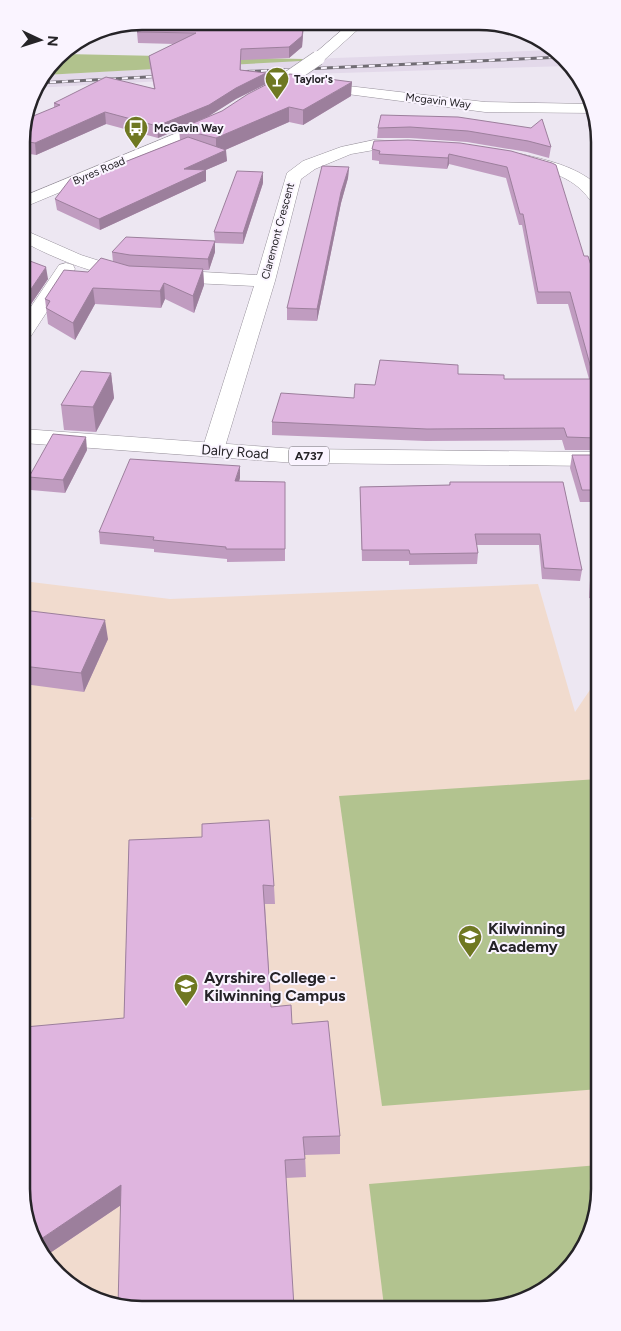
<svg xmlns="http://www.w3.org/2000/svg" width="621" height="1331" viewBox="0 0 621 1331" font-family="Figtree,sans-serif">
	<rect width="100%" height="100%" fill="#ede7f2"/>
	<path fill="#e3d9ea" d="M555,50l4,1 9,15 -292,9 -242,13 10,-13 291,-17z"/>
	<path fill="#f1dbce" d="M23,581l147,18 368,-15 37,128 23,-34 1,519 -24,66 -29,27 -36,16 -391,1 -57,-27 -37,-60 -1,-390 9,-12 -9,-4z"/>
	<g fill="#b2c38f">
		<path d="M598,779l1,310 -217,17 -43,-310z"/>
		<path d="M599,1165v32l-24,66 -29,27 -36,16h-126l-15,-122z"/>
	</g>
	<path fill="#b1c28d" d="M62,51h5l-2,3 238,5 -2,2 -257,14z"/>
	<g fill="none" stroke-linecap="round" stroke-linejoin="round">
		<defs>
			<g id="street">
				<path d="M314,82l171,20 107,2 4,9 -111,-1 -176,-23 -2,-3 2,-3z"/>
				<path d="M374,140l41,2 2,3 -2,3 -41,2 -23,4 -36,15 -14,10 -26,102 -51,169 -3,5 -8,2 -8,-2 -3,-5 52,-164 -123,-6c-39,-7 -74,-20 -109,-39v-12l59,26 25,8 25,5 126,7 30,-102 16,-12 38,-14z"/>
				<path d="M521,154c26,6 54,12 75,30v17l-6,-1c-17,-25 -48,-31 -75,-38l-2,-3 2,-3z"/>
				<path d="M66,263l7,2 2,4 -46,70 -7,2v-21l37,-55z"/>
			</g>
			<path id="secondary" d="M298,22l62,1 2,2 -7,4 -50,-3z"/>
			<g id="highway">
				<path d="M350,23h15l-42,38h-10l-2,-3 2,-3z"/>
				<path d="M213,118l6,2 2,3 -2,3 -197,82v-11z"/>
				<path d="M23,429l273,20 301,3v14l-301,-3 -273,-20z"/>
			</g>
		</defs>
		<use href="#street" stroke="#98929c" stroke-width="1"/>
		<use href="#secondary" stroke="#98929c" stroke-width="1"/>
		<use href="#highway" stroke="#98929c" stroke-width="1"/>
		<use href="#street" fill="#fff" fill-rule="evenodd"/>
		<use href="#secondary" fill="#fff" fill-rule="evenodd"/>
		<use href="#highway" fill="#fff" fill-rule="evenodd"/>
		<defs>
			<g id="rail">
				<path d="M237,72l325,-15"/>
				<path d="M38,83l127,-7"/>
			</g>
		</defs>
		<use href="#rail" stroke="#706c73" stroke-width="3"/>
		<use href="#rail" stroke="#faf4ff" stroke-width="2" stroke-dasharray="6" stroke-linecap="butt"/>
		<defs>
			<path id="highway-bridge" d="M283,82l35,-24"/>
		</defs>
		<use href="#highway-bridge" stroke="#98929c" stroke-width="15" stroke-linecap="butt"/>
		<use href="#highway-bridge" stroke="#fff" stroke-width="14"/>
	</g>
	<g fill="#c09cc0">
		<path d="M152,21l152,1 -2,25 -13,11 -48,2v10l25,3v11l-30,15 -27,17 142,-20 -48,29 -14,-3 -64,28 2,11 -21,9v11l-106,49 -43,-20 -2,-11 24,-19 101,-40 -1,-11 -21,9 -52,-14 -70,31 -6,-1 -8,-20 32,-27v-4l100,-15 -4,-21 -1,-11 26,-12 -37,-1 -1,-11z"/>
		<path d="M589,115h7v29l-8,-19z"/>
		<path d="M458,117l93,30 -2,11 -22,-6 -60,-10 -57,-4h-33l1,-10z"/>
		<path d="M372,149l139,2 73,105 12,25 1,169h-32l-3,-10 -136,1 -154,-6v-13l82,-24 21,-13 83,-11 46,5h85l-21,-75h-31l-15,-79h-3l-13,-47 -57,-14 -2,5 -68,-5v-3l-7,-1z"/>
		<path d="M349,167l-1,11 -7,25 -24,118 -30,-1v-12z"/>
		<path d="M263,183l-20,61 -28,-1v9l-6,18h-6l1,15 -10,28 -29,-14 -4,9 -66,-4 -20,36 -27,-16 -3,-25 43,-27 25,-10 -1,-10 103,-11 -1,-9z"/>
		<path d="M22,258l26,21 -19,28 -7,-3z"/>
		<path d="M111,373l3,25 -18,34 -32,-2 -3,-25z"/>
		<path d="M87,450l-22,43 -34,-3 -2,-13z"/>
		<path d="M572,455h25v47h-17l-10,-34z"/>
		<path d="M240,478l-1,3 46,1v79l-58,1v-3l-73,-7v-3l-54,-5 -1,-12z"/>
		<path d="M450,482h113l19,88 -2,11 -38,-2 -3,-34h-63l2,8 -1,11 -68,1v-4h-47l-2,-74 89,-2z"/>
		<path d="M593,548h4v51l-8,-1 2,-37z"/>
		<path d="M23,610l85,29 -24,53 -60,-8z"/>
		<path d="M129,840l145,46 1,18h-10l6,103 21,17 48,112v18l-35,1 1,22 -20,1 -165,27 -74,50 77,-237z"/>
	</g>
	<g fill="#9c7f9c">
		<path d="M304,22l-2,25 -13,11v-11z"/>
		<path d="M266,73v11l-30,15 -27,17 -51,22 -1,-12z"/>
		<path d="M352,82l-1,14 -48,29v-15z"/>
		<path d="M289,107v15l-73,32v-16z"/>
		<path d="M105,112l1,12 -70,31 -1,-12z"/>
		<path d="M29,142l1,12 -8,4v-13z"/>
		<path d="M226,150l1,11 -21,9v11l-106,49 -1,-11 85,-50z"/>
		<path d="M449,154v10l-2,5 1,-11z"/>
		<path d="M349,167l-1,11 -7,25 -24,118v-12l24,-117z"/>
		<path d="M263,172v11l-20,61v-11z"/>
		<path d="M215,241v11l-6,18 -1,-11z"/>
		<path d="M46,267l2,12 -19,28 -2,-12z"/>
		<path d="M203,269l1,16 -10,28 -1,-17z"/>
		<path d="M164,283l1,16 -4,9 -1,-17z"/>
		<path d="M93,288l2,16 -20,36 -2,-17z"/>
		<path d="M111,373l3,25 -18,34 -3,-25z"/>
		<path d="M86,437l1,13 -22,43 -2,-13z"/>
		<path d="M240,466v12l-5,15v-12z"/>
		<path d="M105,620l3,19 -24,53 -3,-19z"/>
		<path d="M121,1185l3,18 -77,52 -9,-14z"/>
	</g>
	<g fill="#dfb5df" stroke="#9c7f9c">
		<path d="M152,21l152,1 -2,14 -13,11 -48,2 -1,21 26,3 -30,15 -27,17 -52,21 -52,-14 -70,31 -6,-1 -7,3v-11l4,-15 34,-14 -6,-2 52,-26 49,12 -6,-33 47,-23 -59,-1z"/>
		<path d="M290,74l62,8 -49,28 -14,-3 -73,31 -37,-9 43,-18 26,-17 33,-17z"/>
		<path d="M381,115l77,2 73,11 11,-9 9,28 -23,-6 -60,-10 -58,-4 -32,1z"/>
		<path d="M589,115h7v16z"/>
		<path d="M188,137l38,13 -42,19 22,1 -107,49 -44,-20 16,-21 8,2z"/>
		<path d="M408,140l52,3 51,8 41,12 4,2 28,91h4l8,25 1,157 -30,-1 -3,-9 -137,1 -155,-7 9,-29 73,5 1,-14 20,1 5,-25 78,5v9l46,1v4h90l-24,-87h-32l-15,-78h-3l-13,-47 -58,-13 -1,4 -69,-4 1,-3 -8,-2 2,-8z"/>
		<path d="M322,166l27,1 -8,25 -24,117 -30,-1z"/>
		<path d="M237,171l26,1 -20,61 -29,-1z"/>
		<path d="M126,237l89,4 -7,18 -78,-4 -18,-3z"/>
		<path d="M22,258l24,9 -19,28 -5,-2z"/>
		<path d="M101,258l28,8 74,3 -10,27 -29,-13 -4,8 -67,-3 -20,35 -27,-15 4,-7 -5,-2 19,-29 24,2z"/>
		<path d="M81,371l30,2 -18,34 -32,-2z"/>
		<path d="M53,434l33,3 -23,43 -34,-3z"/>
		<path d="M572,455h25v35h-15z"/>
		<path d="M130,459l110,7 -5,15 50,1v67h-59v-2l-73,-7 1,-3 -55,-5z"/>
		<path d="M450,482h113l19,88 -38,-2 -4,-34h-65l3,19 -68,1 -1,-4h-47l-2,-63 90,-2z"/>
		<path d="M593,548h4v37h-5z"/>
		<path d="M23,610l82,10 -24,53 -58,-7z"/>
		<path d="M269,820l5,66 -11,-1 8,122 20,-2 1,19 36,-3 12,115 -37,1 2,22 -20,1 9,147h-176l3,-122 -83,56 -13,-21v-193l99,-9 5,-178 73,-3v-13z"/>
	</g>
	<defs>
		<symbol id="bar-pin" viewBox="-11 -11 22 30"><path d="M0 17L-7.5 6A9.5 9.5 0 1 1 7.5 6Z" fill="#6f7822" stroke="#faf4ff"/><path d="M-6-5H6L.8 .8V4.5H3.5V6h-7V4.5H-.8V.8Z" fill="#fff"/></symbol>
		<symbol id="bus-pin" viewBox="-11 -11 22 30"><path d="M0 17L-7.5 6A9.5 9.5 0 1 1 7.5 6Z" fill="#6f7822" stroke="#faf4ff"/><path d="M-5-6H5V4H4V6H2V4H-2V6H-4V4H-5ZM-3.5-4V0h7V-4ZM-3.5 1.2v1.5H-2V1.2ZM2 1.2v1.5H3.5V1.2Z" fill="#fff"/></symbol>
		<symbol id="school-pin" viewBox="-11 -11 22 30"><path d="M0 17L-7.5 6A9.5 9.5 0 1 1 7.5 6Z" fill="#6f7822" stroke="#faf4ff"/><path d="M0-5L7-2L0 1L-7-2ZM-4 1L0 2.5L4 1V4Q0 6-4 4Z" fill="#fff"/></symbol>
		<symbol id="university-pin" viewBox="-11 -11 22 30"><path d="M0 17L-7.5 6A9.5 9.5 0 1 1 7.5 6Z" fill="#6f7822" stroke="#faf4ff"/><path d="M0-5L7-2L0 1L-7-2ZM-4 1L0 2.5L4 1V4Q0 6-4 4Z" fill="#fff"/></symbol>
	</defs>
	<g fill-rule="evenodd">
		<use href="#bar-pin" x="263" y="65" width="28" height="38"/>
		<use href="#bus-pin" x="122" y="114" width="28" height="38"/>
		<use href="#school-pin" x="456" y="923" width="28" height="38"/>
		<use href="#university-pin" x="172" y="972" width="28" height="38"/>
	</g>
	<g text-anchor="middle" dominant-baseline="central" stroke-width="4" stroke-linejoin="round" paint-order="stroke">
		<g font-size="11" font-weight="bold" fill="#252327" stroke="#faf4ff" text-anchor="start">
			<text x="294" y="79">Taylor's</text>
			<text x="154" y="128">McGavin Way</text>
		</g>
		<g font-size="11" fill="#252327" stroke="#faf4ff">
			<text transform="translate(438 101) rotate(7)">Mcgavin Way</text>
			<text transform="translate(99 171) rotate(-23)">Byres Road</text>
			<text transform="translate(278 231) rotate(-75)">Claremont Crescent</text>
		</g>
		<rect fill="#faf4ff" stroke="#656268" stroke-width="1" x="289" y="446.5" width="40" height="19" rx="4"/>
		<g font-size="12" font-weight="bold" fill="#252327">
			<text x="309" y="456">A737</text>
		</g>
		<g font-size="14" fill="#252327" stroke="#faf4ff">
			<text transform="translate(235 452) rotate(4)">Dalry Road</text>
		</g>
		<g font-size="16" font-weight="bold" fill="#252327" stroke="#faf4ff" text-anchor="start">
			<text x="488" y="928">Kilwinning<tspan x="488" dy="18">Academy</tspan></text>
			<text x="204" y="977">Ayrshire College -<tspan x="204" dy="18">Kilwinning Campus</tspan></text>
		</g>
	</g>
	<path d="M0 0H621V1331H0ZM142 30H479A112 112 0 0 1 591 142V1189A112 112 0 0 1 479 1301H142A112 112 0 0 1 30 1189V142A112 112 0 0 1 142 30Z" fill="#faf4ff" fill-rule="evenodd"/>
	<path fill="none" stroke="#252327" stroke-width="2.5" d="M142 30H479A112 112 0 0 1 591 142V1189A112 112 0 0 1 479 1301H142A112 112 0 0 1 30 1189V142A112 112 0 0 1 142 30Z"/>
	<g transform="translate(40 40) rotate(94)" stroke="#faf4ff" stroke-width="4" paint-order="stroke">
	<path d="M0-4L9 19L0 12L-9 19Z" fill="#252327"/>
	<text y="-8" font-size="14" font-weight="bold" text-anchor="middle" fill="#252327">N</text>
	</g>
</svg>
